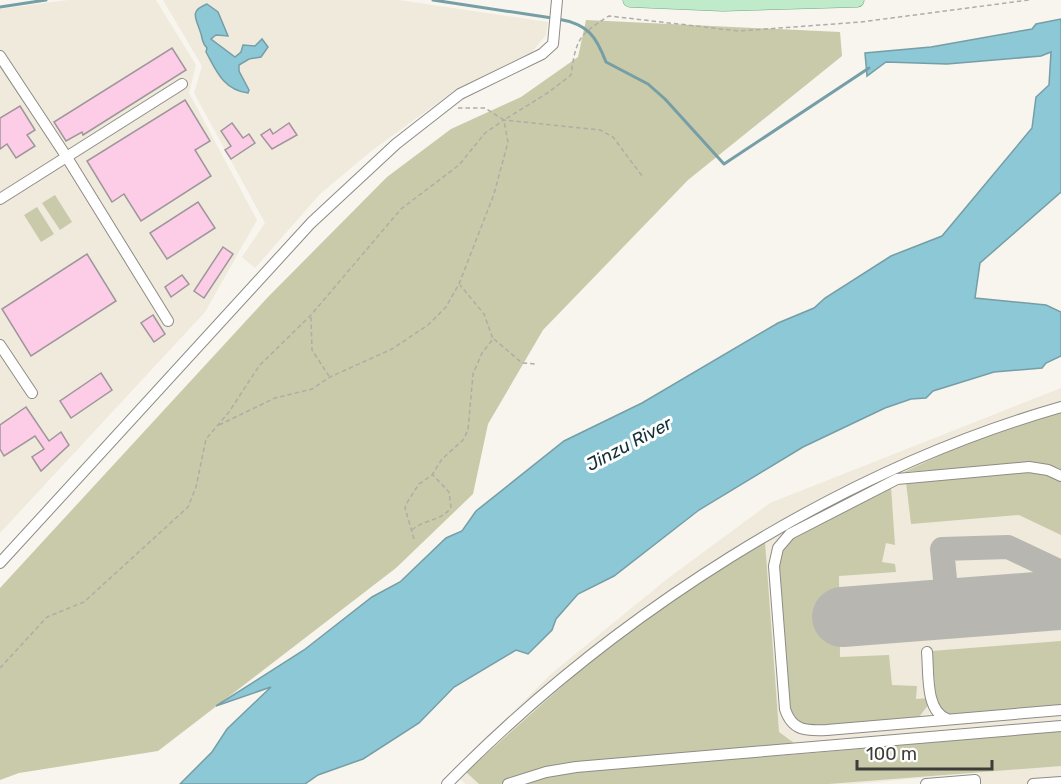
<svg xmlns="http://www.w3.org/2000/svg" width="1061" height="784" viewBox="0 0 1061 784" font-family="Rubik,sans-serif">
  <rect width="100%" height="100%" fill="#f7f5ed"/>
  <path fill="#efeadc" d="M68,0H156L196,65L189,93L257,220L205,312L0,533V9Z
    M163,0H399L548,22L546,35L528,57L454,91L370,152L320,194L255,268L242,257L265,223L194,93L202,66Z
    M1061,388V784H980L979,773L852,784H465L454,771L551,674L667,579L770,503Z"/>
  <path fill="#c8caa9" d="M586,20L840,32L842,56L688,180L543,330L488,424L473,494L396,568L158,751L19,773L0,780V588L268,297L387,177L451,129L521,97L578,57Z
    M55,195L72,222L60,230L42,203Z
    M37,207L54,234L41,242L24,215Z
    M1061,412V472L1032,464L904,472L965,444Z
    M1026,472L1053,475L1061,480V535L1019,515L911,524L906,482Z
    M891,487L895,545L886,543L882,562L895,564L896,572L839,576L840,657L889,655L892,685L917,686L916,699L929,698V704L919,717L810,728L795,723L789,708L779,554L787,540Z
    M765,542L779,732L794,743L813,749L515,778L501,784H479L466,772L604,649L708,575Z
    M1061,641V707L945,715L936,700L932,651Z
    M1061,731V766L828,784H516L557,772L813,753Z"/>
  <path fill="#8dc8d6" stroke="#759ea7" stroke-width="1.5" d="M207,4L218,12L228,36L216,35L211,39L235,57L241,52L243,45L255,46L262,39L268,47L261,57L249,59L239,65V71L249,90L248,93C223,90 216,70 206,52L207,48C201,42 203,38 200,31C196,18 189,11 207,4Z
    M1061,19V192L980,263L975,298L1046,305L1061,312V356L1046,363L1042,368L994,372L933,391L926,398L911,399L885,408L803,447L699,510L614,576L578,594L556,619L552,630L528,654L516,650L454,687L419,723L363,759L318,775L305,784H180L212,752L227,729L271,687L216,706L304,650L372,597L400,582L446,538L462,531L476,511L564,441L642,403L778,323L814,308L825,298L891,256L942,236L1032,128L1036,97L1049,85L1051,52L1041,56L947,64L886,62L867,76L865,53L931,47L1032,29L1036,24Z"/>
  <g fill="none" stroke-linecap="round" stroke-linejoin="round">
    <path stroke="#759ea7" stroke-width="3" d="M433,0L552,18
      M0,7L46,0
      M558,19C588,24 596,36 606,62L648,84L665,99L724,164L869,68"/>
    <path stroke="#b8b6b0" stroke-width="24" d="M948,609L942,549L1008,547L1061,572"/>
    <path stroke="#b8b6b0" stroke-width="60" d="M842,617L1061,600"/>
  </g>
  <path fill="#fdcde8" stroke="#9e969a" stroke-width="1.5" d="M172,48L186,70L83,135L82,132L66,141L54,122Z
    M185,100L210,141L195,150L211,176L141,221L124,194L112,202L87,161Z
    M20,106L35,130L27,135L35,146L16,158L7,144L0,149V118Z
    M232,123L243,138L249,134L255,143L231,159L225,150L231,146L221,131Z
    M289,123L297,135L272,149L261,135L270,129L273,134Z
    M198,202L215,228L167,259L150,233Z
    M223,247L233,254L204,298L194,291Z
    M87,254L116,301L31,356L2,309Z
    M182,275L189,284L171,297L165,287Z
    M153,315L165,334L154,342L141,323Z
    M101,373L112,390L71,418L60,401Z
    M26,407L49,441L61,432L69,445L41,471L32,457L44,449L35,436L4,456L0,449V425Z"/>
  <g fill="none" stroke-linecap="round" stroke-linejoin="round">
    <g stroke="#8e8c85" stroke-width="12">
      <path id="minor" d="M0,56L66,156L168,321
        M0,199L182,84
        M0,345L32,393
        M1061,476L1048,470L1029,467L897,479L790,534L778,548L774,566L785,709C792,731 806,731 827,730L1061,710
        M0,563L311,223L396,144L460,94L542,54L553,44L557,0
        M927,652C929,673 925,711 947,719
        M447,784C612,616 834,472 1061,407
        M508,784L546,772L576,767L1061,726
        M926,784L975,780V784
        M1033,784L1061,782"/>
    </g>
    <g stroke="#76a580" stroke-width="15">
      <path id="major" d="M630,0L723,4L857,0"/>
    </g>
    <path stroke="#afada7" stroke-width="1.5" stroke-dasharray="4.5 3" stroke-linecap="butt" d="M458,108H485L504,120L549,92L571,75C576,40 578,35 609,16L739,31L861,22L1029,0
      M311,317L312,350L329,376
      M494,339L522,363L536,364
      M219,425L275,398L312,389L330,377L392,349L428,325L446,307L459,284L494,194L508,142L504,121
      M412,530C424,519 443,521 451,507L449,492L433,475
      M414,539L405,508L408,501L419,484L432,475L442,459L463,440L468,430L473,374L482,353L493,339L484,314L460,285
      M0,668L47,617L84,602L188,507L196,487L206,439L229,412L259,366L311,315L401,209L459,165L485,133L504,120L600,130L613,137L642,176"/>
    <use href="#minor" stroke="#fff" stroke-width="10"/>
    <use href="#major" stroke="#bfebca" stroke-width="14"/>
  </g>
  <g text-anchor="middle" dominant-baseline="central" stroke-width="6" stroke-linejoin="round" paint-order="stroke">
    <g font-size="18" font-style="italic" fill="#112f36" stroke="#fff">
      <text transform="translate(629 444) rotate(-28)">Jinzu River</text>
    </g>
  </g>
  <path d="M857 760v9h135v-9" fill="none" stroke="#3d3c39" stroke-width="3"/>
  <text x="866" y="760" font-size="18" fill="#3d3c39" stroke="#ffffff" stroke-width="4.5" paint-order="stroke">100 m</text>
</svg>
